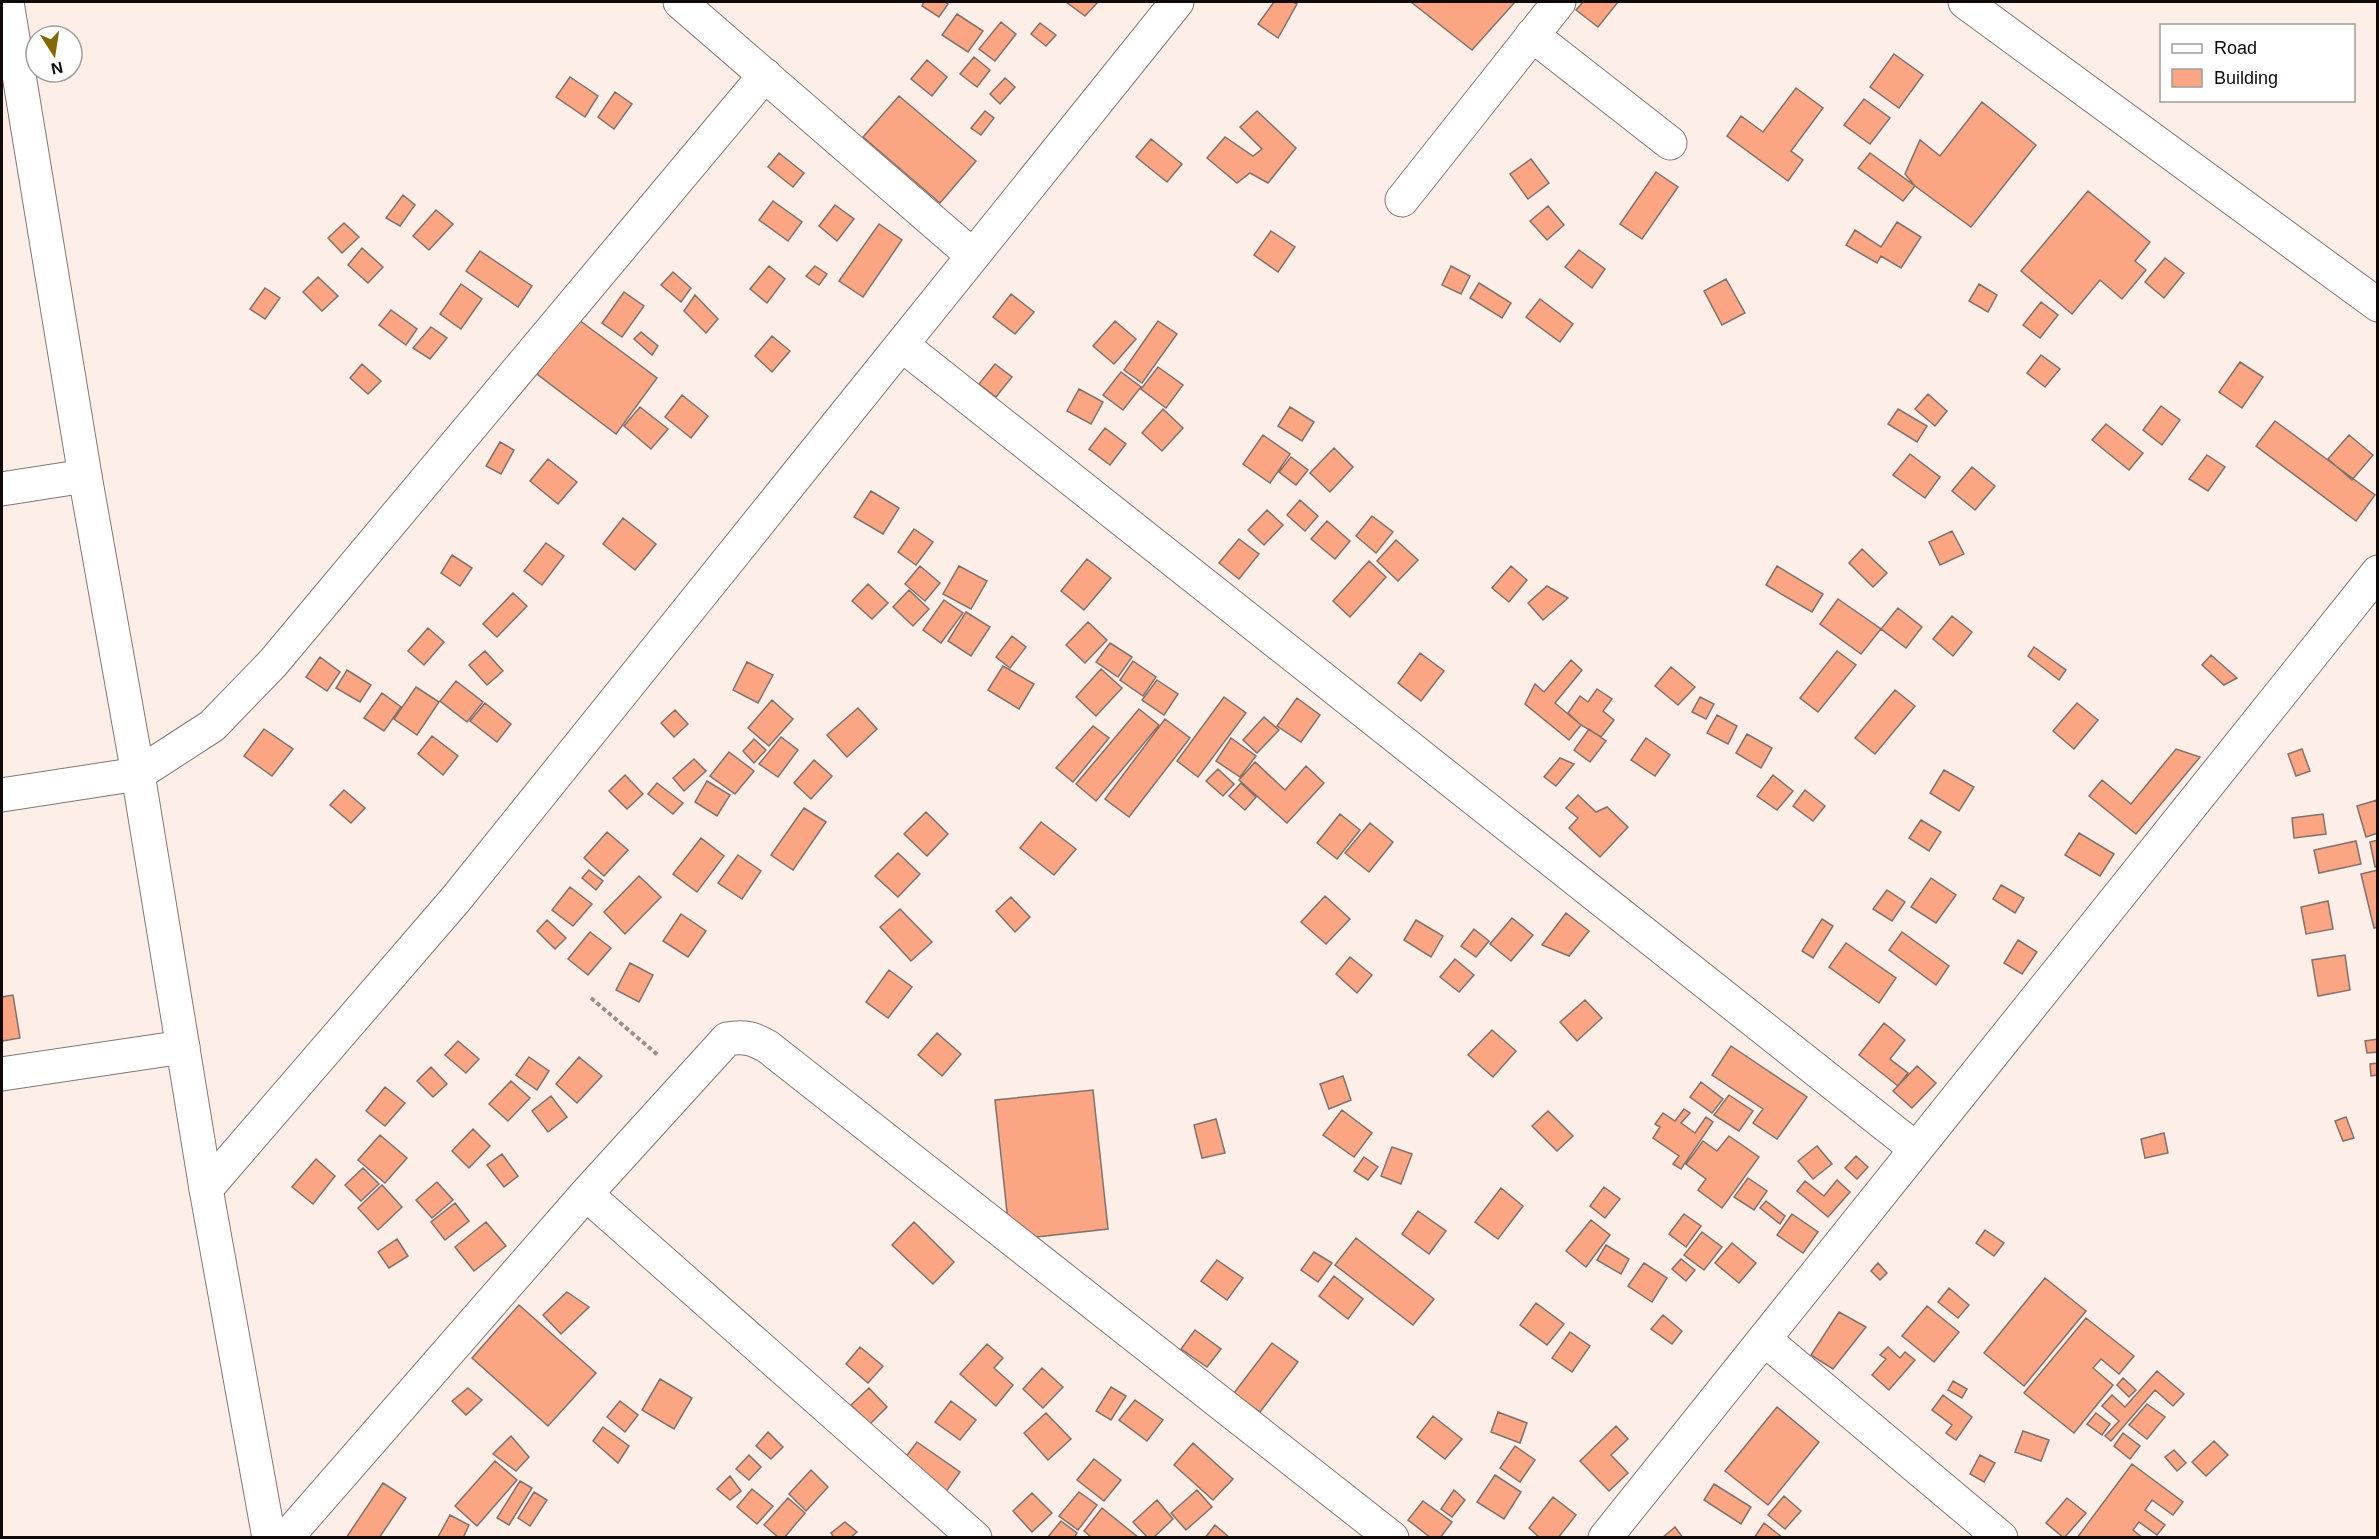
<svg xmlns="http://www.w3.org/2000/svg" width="2379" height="1539" viewBox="0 0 2379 1539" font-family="Helvetica,sans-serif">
  <rect width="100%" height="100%" fill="#feeee8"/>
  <path fill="#fca582" stroke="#7f726c" stroke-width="1.5" d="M924,2H945L948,4L939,17L922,6Z
    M1066,2H1098L1085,16Z
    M1274,2H1293L1297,4L1278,38L1258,24Z
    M1411,2H1515L1472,50Z
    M1583,2H1618L1598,27L1576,10Z
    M957,14L983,31L968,52L942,35Z
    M1001,22L1016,34L995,61L979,49Z
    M1040,23L1056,35L1046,46L1031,34Z
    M1894,54L1923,75L1899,108L1870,87Z
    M974,57L990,70L977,87L960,74Z
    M927,60L947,77L932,96L911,79Z
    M570,77L598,96L585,117L556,97Z
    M1005,78L1015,87L1000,104L990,94Z
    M1796,88L1823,108L1791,151L1803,160L1788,181L1727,136L1741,116L1763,132Z
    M615,92L632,104L614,129L598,117Z
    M899,96L976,161L940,203L863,137Z
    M1864,99L1890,118L1870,144L1844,125Z
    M1982,102L2036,145L1971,227L1915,186L1905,174L1920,140L1940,156Z
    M985,111L994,118L981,135L971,128Z
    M1257,111L1296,148L1268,183L1250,173L1237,183L1207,158L1225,137L1253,156L1262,149L1240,127Z
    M1151,139L1182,164L1167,182L1136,157Z
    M779,153L804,173L793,187L768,167Z
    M1870,153L1915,186L1903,201L1858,168Z
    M1531,159L1549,183L1528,199L1510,174Z
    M1656,172L1678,187L1642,239L1620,224Z
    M2088,191L2150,242L2135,261L2146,270L2122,299L2100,280L2072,314L2021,271Z
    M403,195L415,205L400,226L386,218Z
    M773,201L802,222L788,241L759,220Z
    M835,205L854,219L837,241L819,226Z
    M1548,206L1564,225L1547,240L1530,221Z
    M436,210L453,224L429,250L413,236Z
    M1897,222L1921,237L1901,268L1881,256L1877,263L1846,245L1855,230L1881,247Z
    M344,223L359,237L342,253L328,238Z
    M879,224L902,240L863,297L839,281Z
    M1271,231L1295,247L1278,272L1254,255Z
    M362,248L383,267L368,283L348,265Z
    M1579,250L1605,269L1592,288L1565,267Z
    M480,251L532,286L518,307L466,271Z
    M2165,258L2184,273L2164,298L2145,282Z
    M769,266L785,279L767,303L750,289Z
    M815,266L827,274L819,285L806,276Z
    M1451,266L1470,276L1461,294L1442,285Z
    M673,272L691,288L681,302L661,285Z
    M318,277L338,296L322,311L303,292Z
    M1726,279L1745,313L1722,325L1704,291Z
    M1479,283L1511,303L1502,318L1470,298Z
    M461,284L482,299L461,329L440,314Z
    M1979,284L1997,295L1988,312L1969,301Z
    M265,288L280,298L265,319L250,309Z
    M624,292L644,306L622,337L602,323Z
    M1011,294L1034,312L1015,334L993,317Z
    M695,295L718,319L706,333L684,311Z
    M1540,299L1573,324L1560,342L1526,317Z
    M2041,302L2058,315L2040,338L2023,325Z
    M391,310L417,329L406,345L379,325Z
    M579,320L657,378L616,434L537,374Z
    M1115,321L1136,339L1114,364L1093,346Z
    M1158,321L1177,334L1142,383L1124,370Z
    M431,327L447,338L430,359L413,348Z
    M641,332L658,346L652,355L634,339Z
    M772,336L790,351L772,372L755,356Z
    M2041,355L2060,369L2045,387L2027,373Z
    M2240,362L2263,377L2242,408L2219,392Z
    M362,364L381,381L368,394L350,378Z
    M995,364L1012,377L996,397L979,384Z
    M1158,367L1183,385L1166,408L1141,389Z
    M1121,372L1141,387L1123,410L1103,395Z
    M1079,389L1103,402L1091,424L1067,411Z
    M1928,394L1947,411L1935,426L1915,409Z
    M682,395L708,416L691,438L665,417Z
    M2161,406L2180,420L2162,445L2143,430Z
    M640,407L668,429L651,449L624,426Z
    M1290,407L1314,422L1302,441L1278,426Z
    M1163,409L1183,428L1162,451L1142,433Z
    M1898,409L1927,426L1917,442L1888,424Z
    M2275,421L2375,495L2356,521L2256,446Z
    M2106,424L2143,453L2129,470L2092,440Z
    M1105,428L1126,444L1110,465L1089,449Z
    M1263,435L1290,454L1270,483L1243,464Z
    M2349,435L2373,455L2352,480L2328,459Z
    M500,442L514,450L501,474L486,466Z
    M1334,448L1353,467L1330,492L1310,473Z
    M1910,454L1940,477L1925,498L1893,475Z
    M2207,455L2225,467L2208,491L2189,479Z
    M1291,457L1308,470L1296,485L1279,472Z
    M548,459L577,482L558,504L530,481Z
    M1972,467L1995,486L1975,510L1952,491Z
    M871,491L899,508L883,534L854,517Z
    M1300,500L1318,516L1305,531L1287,515Z
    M1267,510L1283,525L1264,545L1248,530Z
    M1372,516L1393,532L1376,553L1356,536Z
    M623,518L656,544L635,570L603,544Z
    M1327,521L1350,541L1335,559L1311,539Z
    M914,529L933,542L916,565L898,552Z
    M1952,531L1964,554L1940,565L1929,542Z
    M1239,539L1259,554L1239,579L1219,563Z
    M1396,540L1418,560L1398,581L1377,561Z
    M546,543L564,556L542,585L524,571Z
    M1862,549L1887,573L1873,587L1849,563Z
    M452,555L472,568L460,586L441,573Z
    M1087,559L1111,578L1084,610L1061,591Z
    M1369,561L1386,577L1350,617L1333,601Z
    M920,566L940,583L925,601L905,584Z
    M959,566L987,581L971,609L943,594Z
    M1511,566L1527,580L1509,602L1492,588Z
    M1777,566L1823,594L1812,612L1766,585Z
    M868,584L888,603L872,619L852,601Z
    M1547,586L1568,598L1543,620L1528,603Z
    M909,590L929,609L913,626L893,607Z
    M513,593L527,606L497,637L483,624Z
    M1838,599L1881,629L1861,654L1820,624Z
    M944,600L963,613L941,643L923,630Z
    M1898,608L1922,627L1906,648L1881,629Z
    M966,612L990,627L971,656L948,641Z
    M1952,616L1972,632L1953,656L1933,639Z
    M1088,622L1107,640L1085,663L1066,645Z
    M428,628L444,642L424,665L408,651Z
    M1012,636L1026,647L1010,668L996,657Z
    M1110,643L1132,657L1118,677L1096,662Z
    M2034,647L2066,670L2059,680L2028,656Z
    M485,651L503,671L487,685L469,665Z
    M1837,651L1856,665L1818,712L1800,698Z
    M1420,653L1444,671L1421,701L1398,683Z
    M2211,655L2237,678L2224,685L2202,665Z
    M320,657L340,672L327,691L306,677Z
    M1571,660L1582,670L1555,703L1581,725L1569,740L1525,704L1535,684L1544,692Z
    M1133,661L1156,677L1143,696L1120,680Z
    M747,662L773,675L758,703L733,690Z
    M1003,666L1034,684L1019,709L988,690Z
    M1671,667L1695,687L1678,705L1655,686Z
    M1101,669L1122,688L1096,716L1076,697Z
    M347,670L371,685L360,702L336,688Z
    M1157,680L1178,694L1164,715L1142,700Z
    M456,681L483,702L467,722L440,701Z
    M416,687L439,702L417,735L394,719Z
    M1597,689L1612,699L1603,711L1614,720L1601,737L1581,725L1568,713L1580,696L1588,702Z
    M1895,690L1915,706L1875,754L1855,738Z
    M382,693L401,707L384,731L364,718Z
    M1224,697L1246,713L1198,777L1177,761Z
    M1700,697L1714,704L1706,719L1692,712Z
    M1297,698L1320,715L1301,742L1277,726Z
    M772,700L793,719L769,746L748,728Z
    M485,703L511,724L497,742L470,721Z
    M2077,703L2098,720L2074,749L2053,731Z
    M858,708L877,729L847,757L827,735Z
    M1139,709L1159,725L1096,801L1076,784Z
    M675,710L688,724L674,737L661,723Z
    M1717,715L1737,726L1728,744L1707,733Z
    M1264,717L1279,730L1257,753L1243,740Z
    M1165,719L1190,738L1129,817L1105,799Z
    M1093,726L1109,738L1073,782L1056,768Z
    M264,729L293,749L272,776L244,756Z
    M1589,729L1606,741L1590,762L1574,750Z
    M1747,734L1772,748L1761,768L1736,753Z
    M432,736L458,756L443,775L418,754Z
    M781,737L798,750L778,777L759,764Z
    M1231,738L1256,756L1240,777L1216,761Z
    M1646,738L1670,755L1655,776L1631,760Z
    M754,739L766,750L754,763L743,751Z
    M2176,749L2200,757L2136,834L2089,796L2102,780L2131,804Z
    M2302,749L2310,771L2296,776L2288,754Z
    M729,752L754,771L735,794L710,776Z
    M1560,758L1574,764L1556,786L1544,777Z
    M694,759L706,771L684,791L673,778Z
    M814,760L832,776L811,799L794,783Z
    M1255,762L1285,790L1306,766L1324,783L1287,823L1239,780Z
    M1218,769L1234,784L1223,796L1206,781Z
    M1944,770L1974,787L1959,811L1930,793Z
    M625,775L643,794L627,809L609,791Z
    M1773,775L1793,791L1777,810L1757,796Z
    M707,781L730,795L717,816L695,802Z
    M657,783L683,803L673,814L648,794Z
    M1241,783L1256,797L1245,810L1229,796Z
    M344,790L365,808L351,823L330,805Z
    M1805,790L1825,806L1813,821L1793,806Z
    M1578,795L1596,812L1607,807L1628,827L1600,857L1569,828L1578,818L1566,808Z
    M2377,800L2378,833L2366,837L2357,806Z
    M804,808L826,822L793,870L771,855Z
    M926,812L948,834L927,856L904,834Z
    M1340,814L1360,830L1337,859L1317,843Z
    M2323,814L2326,834L2294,838L2292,818Z
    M1921,820L1941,832L1929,851L1909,838Z
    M1041,822L1076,849L1054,875L1020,848Z
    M1370,823L1393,842L1369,872L1345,853Z
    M607,832L628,850L604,876L584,858Z
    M2079,833L2114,854L2100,876L2065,855Z
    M701,838L724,856L697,892L673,874Z
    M2378,840V867H2375L2370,842Z
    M2356,841L2361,864L2319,873L2314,850Z
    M898,853L920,874L898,897L875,876Z
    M738,855L761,871L742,899L718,883Z
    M589,870L603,881L596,890L582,878Z
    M2378,870V927L2374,928L2361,874Z
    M639,876L661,897L625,934L604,912Z
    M1931,878L1956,895L1936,923L1911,907Z
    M2001,885L2024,898L2015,913L1993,899Z
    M570,887L592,904L573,926L552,910Z
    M1887,890L1905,902L1892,921L1873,909Z
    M1325,896L1350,919L1326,944L1301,922Z
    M1011,897L1030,917L1015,932L996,911Z
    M2328,901L2333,929L2306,934L2301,907Z
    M900,909L932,942L911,961L880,927Z
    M1566,913L1589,931L1569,956L1542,945Z
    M681,914L706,931L688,957L663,941Z
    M1512,918L1533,935L1511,961L1490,944Z
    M1822,919L1833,926L1813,958L1802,951Z
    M547,920L566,938L555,949L537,931Z
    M1416,920L1443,936L1431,957L1404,940Z
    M1474,929L1489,941L1476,957L1461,946Z
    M590,932L611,948L588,975L568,959Z
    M1902,932L1949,966L1936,985L1889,950Z
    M2018,940L2037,952L2022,974L2004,963Z
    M1846,943L1896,978L1879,1003L1829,967Z
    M2345,955L2350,990L2318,996L2312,960Z
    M1350,957L1372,975L1357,993L1336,974Z
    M1455,959L1474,975L1459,992L1440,977Z
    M630,963L653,975L639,1002L616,990Z
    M889,970L912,987L888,1018L866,1002Z
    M13,995L20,1038L2,1041V997Z
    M1585,1000L1602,1018L1577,1041L1560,1022Z
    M1884,1023L1905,1040L1890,1059L1908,1073L1898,1086L1859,1055Z
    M1492,1030L1516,1051L1493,1077L1468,1055Z
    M937,1033L961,1054L942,1076L918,1055Z
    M2378,1039V1052L2367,1053L2365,1041Z
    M458,1041L479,1059L466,1073L445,1055Z
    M1731,1046L1807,1097L1777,1139L1753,1123L1763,1109L1712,1075Z
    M529,1057L549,1071L537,1090L516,1075Z
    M579,1057L602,1076L577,1103L556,1084Z
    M2378,1063V1075L2371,1076L2370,1064Z
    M1917,1066L1936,1083L1912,1108L1893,1091Z
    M431,1067L447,1084L433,1097L417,1081Z
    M1343,1076L1351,1100L1329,1109L1320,1084Z
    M511,1081L530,1098L508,1121L489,1104Z
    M1701,1082L1723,1099L1712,1113L1690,1097Z
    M385,1087L405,1103L385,1126L366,1111Z
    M1093,1090L1108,1229L1010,1240L995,1100Z
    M1729,1095L1753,1111L1739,1131L1714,1115Z
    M551,1096L567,1117L548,1132L532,1111Z
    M1684,1109L1690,1113L1681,1123L1695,1133L1706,1117L1713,1122L1681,1169L1673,1164L1679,1156L1653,1138L1660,1127L1655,1124L1663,1113L1675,1121Z
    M1342,1110L1372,1133L1354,1157L1323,1135Z
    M1548,1111L1573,1136L1557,1151L1532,1126Z
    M2346,1117L2354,1138L2343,1141L2335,1121Z
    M1216,1119L1225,1153L1202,1158L1194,1125Z
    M473,1129L490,1146L469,1168L452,1151Z
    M2164,1133L2168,1153L2145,1158L2141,1139Z
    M380,1135L407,1158L385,1183L358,1160Z
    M1729,1136L1759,1157L1722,1208L1698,1190L1706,1179L1686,1164L1703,1141L1717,1151Z
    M1817,1146L1832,1164L1813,1179L1798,1161Z
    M1392,1147L1412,1154L1401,1184L1381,1176Z
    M502,1154L518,1176L504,1187L487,1165Z
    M1856,1156L1868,1167L1857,1179L1845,1168Z
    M1364,1157L1378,1167L1368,1180L1354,1171Z
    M316,1159L335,1176L313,1204L292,1187Z
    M363,1168L379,1184L361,1201L345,1185Z
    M1748,1178L1767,1191L1754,1210L1734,1197Z
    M1837,1180L1850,1192L1828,1217L1797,1191L1805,1181L1824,1196Z
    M437,1182L453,1200L432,1218L416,1200Z
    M382,1185L402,1207L378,1230L358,1208Z
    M1604,1187L1620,1199L1605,1218L1590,1206Z
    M1501,1188L1523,1206L1498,1239L1475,1222Z
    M1766,1201L1785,1216L1780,1224L1760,1208Z
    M455,1203L469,1221L445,1240L431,1222Z
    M1418,1211L1446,1231L1429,1254L1402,1234Z
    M1684,1214L1701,1226L1686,1247L1669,1234Z
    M1792,1214L1818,1232L1803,1253L1777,1235Z
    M1591,1220L1610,1235L1586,1267L1566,1251Z
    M486,1222L506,1246L474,1271L455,1247Z
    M914,1222L954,1262L933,1284L892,1245Z
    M1985,1230L2004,1243L1994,1256L1976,1243Z
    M1702,1232L1722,1247L1704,1270L1684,1255Z
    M1356,1238L1434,1299L1413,1325L1335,1265Z
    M397,1239L408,1256L389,1268L378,1252Z
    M1732,1243L1756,1263L1739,1283L1715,1263Z
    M1606,1245L1629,1259L1621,1274L1597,1260Z
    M1314,1252L1332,1263L1318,1282L1301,1270Z
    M1681,1259L1695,1270L1686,1281L1672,1269Z
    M1217,1260L1243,1278L1227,1300L1201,1281Z
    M1644,1263L1667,1278L1652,1302L1628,1286Z
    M1878,1263L1887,1273L1880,1280L1871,1271Z
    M1334,1276L1363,1299L1348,1319L1319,1296Z
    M2045,1278L2086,1311L2024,1386L1984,1353Z
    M1949,1288L1969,1305L1958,1318L1938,1302Z
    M567,1292L589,1307L561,1334L543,1315Z
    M1536,1303L1564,1324L1547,1345L1520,1325Z
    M519,1305L596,1373L548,1426L472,1358Z
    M1927,1306L1959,1332L1934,1362L1902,1336Z
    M1839,1312L1866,1327L1833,1369L1811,1355Z
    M1663,1315L1682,1331L1672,1344L1651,1329Z
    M2086,1318L2134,1356L2119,1374L2101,1359L2093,1368L2113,1385L2074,1433L2024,1393Z
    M1195,1330L1221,1349L1207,1367L1181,1349Z
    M1570,1332L1590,1346L1572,1372L1552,1358Z
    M1272,1343L1298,1362L1260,1412L1234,1393Z
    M987,1344L1003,1358L994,1368L1013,1385L996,1406L960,1374Z
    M860,1347L883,1366L868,1383L846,1364Z
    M1888,1347L1900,1358L1905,1352L1915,1360L1889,1390L1872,1375L1886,1359L1880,1355Z
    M1042,1368L1063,1387L1043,1408L1023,1389Z
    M2157,1371L2184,1394L2173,1406L2155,1390L2111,1441L2105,1436L2119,1421L2102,1406L2112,1395L2125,1407Z
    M2123,1378L2136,1390L2129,1397L2117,1385Z
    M660,1379L692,1398L674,1429L642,1410Z
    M1953,1381L1967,1389L1962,1398L1948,1390Z
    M1111,1387L1126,1396L1111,1420L1096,1411Z
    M468,1388L482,1400L466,1415L452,1401Z
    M869,1388L887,1407L870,1424L851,1405Z
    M1943,1395L1972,1417L1956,1440L1946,1433L1952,1425L1932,1410Z
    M1135,1400L1163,1420L1147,1441L1119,1420Z
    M620,1401L638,1415L625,1432L607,1417Z
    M951,1401L976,1420L960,1440L935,1422Z
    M2147,1404L2165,1417L2147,1439L2129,1425Z
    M1777,1407L1819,1442L1768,1505L1725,1471Z
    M1498,1412L1527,1423L1520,1443L1491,1432Z
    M1046,1413L1071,1439L1048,1460L1024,1433Z
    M2096,1413L2110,1424L2102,1435L2087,1424Z
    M1433,1416L1462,1439L1445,1459L1417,1437Z
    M1616,1426L1628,1439L1611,1455L1628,1473L1609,1491L1580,1461Z
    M603,1427L629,1446L618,1463L593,1441Z
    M2023,1431L2049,1440L2041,1461L2015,1452Z
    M768,1432L783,1447L771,1459L756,1446Z
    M2123,1433L2140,1446L2130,1459L2114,1446Z
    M511,1436L529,1457L516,1471L493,1454Z
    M2214,1441L2228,1455L2206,1476L2192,1462Z
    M917,1442L960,1472L945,1493L902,1462Z
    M1193,1443L1233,1479L1213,1500L1174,1465Z
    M1515,1446L1535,1460L1520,1482L1500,1468Z
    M2174,1450L2186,1463L2177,1471L2165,1457Z
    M749,1455L761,1467L749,1480L736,1469Z
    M1980,1455L1995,1463L1984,1482L1970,1474Z
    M1094,1459L1121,1480L1104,1501L1077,1480Z
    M495,1461L517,1480L477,1526L455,1506Z
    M2132,1464L2183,1502L2173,1515L2152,1500L2145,1510L2165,1525L2157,1535L2139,1522L2133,1530L2143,1538H2077Z
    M811,1470L828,1487L806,1511L789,1494Z
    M1495,1475L1521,1492L1504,1519L1477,1502Z
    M730,1476L741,1491L730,1500L717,1489Z
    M520,1481L532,1488L509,1525L497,1518Z
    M383,1483L406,1498L379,1538H346Z
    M1714,1484L1751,1507L1741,1524L1704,1500Z
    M752,1489L773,1506L757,1524L737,1507Z
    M1197,1490L1212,1507L1186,1530L1171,1513Z
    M1454,1490L1465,1500L1452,1517L1441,1509Z
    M534,1492L547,1500L530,1526L518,1518Z
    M1079,1492L1097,1505L1078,1530L1059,1516Z
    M1032,1493L1052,1513L1032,1532L1013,1511Z
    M1784,1496L1801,1511L1785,1529L1768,1515Z
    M1553,1497L1576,1515L1558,1538H1540L1529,1528Z
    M788,1498L805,1513L784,1538H779L764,1525Z
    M2067,1498L2086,1513L2064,1538L2046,1523Z
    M1157,1500L1173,1519L1153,1538H1148L1133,1522Z
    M1423,1501L1452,1522L1440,1538H1431L1408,1520Z
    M1102,1508L1139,1538H1092L1084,1531Z
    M450,1515L469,1525L463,1538L438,1537Z
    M1061,1521L1077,1533L1074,1538H1047Z
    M845,1522L857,1532L850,1538H834L831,1533Z
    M1764,1523L1783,1538H1754Z
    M1215,1525L1230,1538H1205Z
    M1675,1527L1683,1538H1662Z"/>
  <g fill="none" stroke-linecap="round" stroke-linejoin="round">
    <g stroke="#847671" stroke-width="35">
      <path id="minor" d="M680,2L972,255
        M1965,2L2378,305
        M1532,35L1670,143
        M1402,200L1559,2
        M902,345L1916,1149
        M2,489L85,476
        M2,795L138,774L212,726L273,663L765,75
        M2,1074L183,1047
        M206,1189L456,899L1177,2
        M586,1194L975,1538
        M1764,1339L2001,1538
        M286,1538L586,1194L727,1039C744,1036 753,1038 768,1047L1392,1538
        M1605,1538L2378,572"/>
    </g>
    <g stroke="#847671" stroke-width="35">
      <path id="major" d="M7,2L85,476L138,774L206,1189L269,1538"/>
    </g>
    <path stroke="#9a8f8a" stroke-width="4" stroke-dasharray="4.5 3" stroke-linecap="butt" d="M591,998L659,1056"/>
    <use href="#minor" stroke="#fff" stroke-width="33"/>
    <use href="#major" stroke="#fff" stroke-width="33"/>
  </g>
  <rect width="2379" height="1539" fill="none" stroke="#0f0a08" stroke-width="6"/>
  <rect x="2160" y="24" width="195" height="78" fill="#ffffff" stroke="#9f9d9c" stroke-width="1.5"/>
  <rect x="2172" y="44" width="30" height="9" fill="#ffffff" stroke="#9f9d9c" stroke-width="1.5"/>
  <text x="2214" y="54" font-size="18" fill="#0f0a08">Road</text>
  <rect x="2172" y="69" width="30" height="18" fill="#fca582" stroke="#9f9d9c" stroke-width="1.5"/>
  <text x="2214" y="84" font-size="18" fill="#0f0a08">Building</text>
  <g transform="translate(54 54) rotate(168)"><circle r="28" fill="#ffffff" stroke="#9f9d9c" stroke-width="1.5"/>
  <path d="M0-4.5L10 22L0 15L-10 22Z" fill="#836801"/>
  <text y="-9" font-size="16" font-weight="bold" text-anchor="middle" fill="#0f0a08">N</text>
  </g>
</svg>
